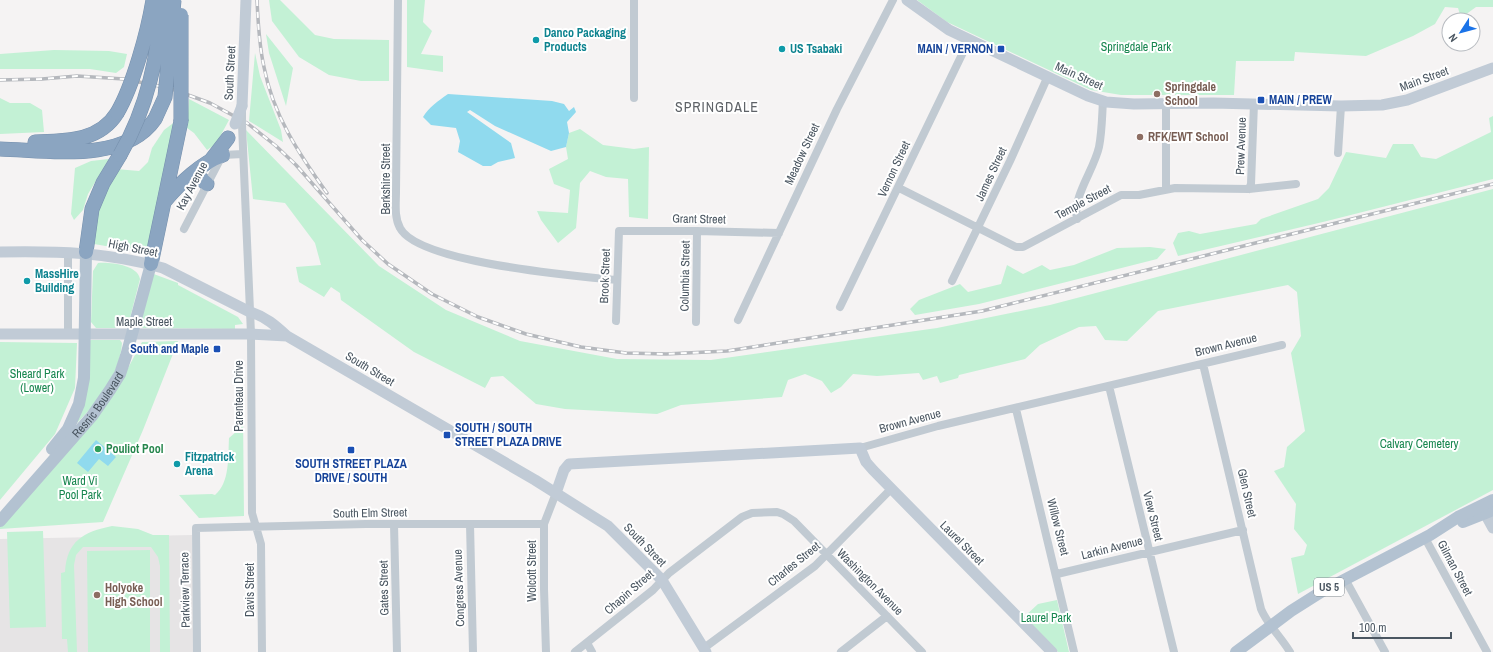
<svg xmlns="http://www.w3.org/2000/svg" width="1493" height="652" viewBox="0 0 1493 652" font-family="'Archivo Narrow',sans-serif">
  <rect width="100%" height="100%" fill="#f5f3f3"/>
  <path fill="#e6e4e5" d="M192,535L195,652H0V539Z"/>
  <path fill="#c3f1d5" d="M269,0H280L315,35L334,39L389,40V81H361L329,75L299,57L272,21Z
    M407,0H425L423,22L432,31L421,54L443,56V72L407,67Z
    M917,0H1493V7H1476L1461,18L1458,8L1445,7L1435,24L1413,36L1366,56L1295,52L1294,61H1236L1234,95H1121L1091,90L947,22Z
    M266,34L293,68L286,106L269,53Z
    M54,50L109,51L127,54L124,67L116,73L90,69H0V54Z
    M255,53L260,76L281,130L283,142L249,121Z
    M0,98L10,103H30L42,110L44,132L0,134Z
    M189,99L229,120L216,144L207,150L194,133L187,128Z
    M1493,116V179L1327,221L1178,256L1173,243L1178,233L1189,231L1200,234L1256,224L1261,219L1318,199L1329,188L1346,152L1386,158L1393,144H1413L1421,157L1436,159L1491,132L1489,118Z
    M176,121L171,152L146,253L94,244L98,207L116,169L139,171L148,162L152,148L164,130Z
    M580,129L603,145L634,149L649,147L648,219L629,217L628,179L606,177L590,171L580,183L576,228L558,243L541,220L537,211L568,213L570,190L554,184L549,169L568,159L566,147L569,133Z
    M246,130L379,266L446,310L520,341L617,359L711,360L937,328L1050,305L1493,189V490L1298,594L1291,558L1304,555L1307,545L1294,529L1296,504L1274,471L1284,467L1287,447L1305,431L1291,353L1301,336L1297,292L1288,285L1158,311L1127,341L1105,340L1096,326L1079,327L1040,345L1025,359L959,375L958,378L940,383L937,376L923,380L919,373L877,376L853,374L841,387L831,393L822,381L805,374L788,380L782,397L681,405L657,414L565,409L536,404L503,376L491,377L485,388L414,352L341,300L340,293L331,287L324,297L299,282L296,267L321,265L315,243L285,203L253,199Z
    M109,159L88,194L83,210L74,220L71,214L75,168L91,161Z
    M1150,247L1166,249L1157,259L979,304L915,315L910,309L919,300L960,284L968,292L1001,284L1007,265L1023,274L1042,265L1050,270L1074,265L1117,248Z
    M98,263C110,262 138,265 140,279L129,322L124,328H96L91,322L93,271Z
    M151,273L178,283V285L238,317L243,324L235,325V329L137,328Z
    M91,340H120L122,343C120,374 98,402 77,423L89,341Z
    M178,341L143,430L103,522L0,529V526L114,394L142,342Z
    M0,342L77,343L75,388L55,434L0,500Z
    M243,415L244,516L199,518L179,495L212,494L215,495C230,483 228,456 229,438L237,431Z
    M112,526L138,529L153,535H169L170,652H160V566L158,557L151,547H83L76,555L74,565L77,652H68L67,639H62L61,573L65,572C67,541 83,532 112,526Z
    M43,531L46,627L10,628L7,532Z
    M150,550V652H88L87,551Z
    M1057,600L1069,652H1058L1024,617L1038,604Z"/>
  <path fill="#90daee" d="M448,94L552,101L564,104L569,111L574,107L576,112L567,122L569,133L566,147L551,151L495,126L470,110L467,112L511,143L515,158L498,162L491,166H483L458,152L460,141L456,128L431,125L423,117C429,107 438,101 448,94Z
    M96,440L116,457L108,466L99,459L88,472L77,463Z"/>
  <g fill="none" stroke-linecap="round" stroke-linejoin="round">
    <g stroke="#7690ad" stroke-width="15">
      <path id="highway" d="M35,142C65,141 99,142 117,113
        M0,149C47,150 124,164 155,119
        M211,160L228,138
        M191,176L199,177L207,184
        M165,201C179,184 202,162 223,155
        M86,252L92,209L103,183L120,155
        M151,264L181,121"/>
    </g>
    <path stroke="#c1cad2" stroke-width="8" d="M398,0L396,192C396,203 394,217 400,228C418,263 576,276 616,280
      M634,0V98
      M242,125L251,334L252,513L261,544L262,652
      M1338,153L1341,106
      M223,155L243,154
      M899,188L1016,247H1023L1121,195H1139L1175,188L1249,189L1296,184
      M1166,189V103
      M1249,189L1251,184L1254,103
      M1077,219C1072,197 1094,170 1099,147C1102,132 1102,116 1103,101
      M184,229L223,154
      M68,252V333
      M952,281L1010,161L1048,76
      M840,307L969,40
      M738,320L837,109L893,0
      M616,321L619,231H697L779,233
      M696,322L697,231
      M1203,364L1261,609C1267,624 1281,637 1290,652
      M1109,386L1174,652
      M1016,409L1074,652
      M860,448L938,426L1282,345
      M394,524L397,652
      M470,524L473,652
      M1425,538L1487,652
      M1057,574L1243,530
      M1345,579L1385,652
      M587,643L592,652
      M704,648L815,566L891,489
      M197,652L196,528L366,524H544
      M546,652L544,589V524L556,493
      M575,652L653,590L669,573L742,517L752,513L777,512L783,514L794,521L922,652
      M841,652L887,616"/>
    <path stroke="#c1cbd6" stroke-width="11" d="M907,0L949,30L1088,96L1106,102L1134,104L1213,103L1341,106L1382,105L1407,100L1493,68
      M242,106L246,0
      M0,252C58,251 107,252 163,268L250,312C265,316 276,326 287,336L535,480L608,526L662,580L706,652
      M0,334H251L287,336
      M556,493L564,470L569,464L860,448L866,462L873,470L1052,652
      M1481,506L1493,528"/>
    <g stroke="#b3c2d1" stroke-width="12">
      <path d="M52,449L68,429L79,404L84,378L86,252"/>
      <path id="s1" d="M0,521L92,416L110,390L120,374L126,356L151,264"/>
      <path d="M1463,522L1493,510"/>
      <path d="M1236,652L1291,611L1321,592L1430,535L1458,517L1493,500"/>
    </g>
    <use href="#highway" stroke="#8ba5c1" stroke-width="14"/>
    <g stroke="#b5b8bd" stroke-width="3.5">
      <path id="rail" d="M257,0C258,22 259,45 264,67C273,115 299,154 327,193
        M0,80L42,79L77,76L124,79L169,88L210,103L247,123L276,146L296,165L362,240L388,264L432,294L478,317L526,334L581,347L626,353L666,354L727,351L982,311L1493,184"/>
    </g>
    <use href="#rail" stroke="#fff" stroke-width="2" stroke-dasharray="6" stroke-linecap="butt"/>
    <g stroke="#7690ad" stroke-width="15" stroke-linecap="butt">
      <path id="highway-bridge" d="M181,15V121
        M117,113C133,86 148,31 153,0
        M155,119L165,97L174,0
        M120,155C148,107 158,55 163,0"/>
    </g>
    <path stroke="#c1cad2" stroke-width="8" d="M242,110V125"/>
    <path stroke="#c1cbd6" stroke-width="11" d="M235,124L242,106"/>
    <use href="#highway-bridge" stroke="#8ba5c1" stroke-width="14"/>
  </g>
  <g fill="#0f9aa8" stroke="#fff" stroke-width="1.5">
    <circle cx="536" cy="40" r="4"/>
    <circle cx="782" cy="49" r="4"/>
    <circle cx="27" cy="281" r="4"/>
    <circle cx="177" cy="464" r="4"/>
  </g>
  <g fill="#1a4fb4" stroke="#fff" stroke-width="1.5">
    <rect x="997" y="45" width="8" height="8" rx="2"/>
    <rect x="1257" y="96" width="8" height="8" rx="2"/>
    <rect x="213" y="345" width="8" height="8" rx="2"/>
    <rect x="443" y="431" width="8" height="8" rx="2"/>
    <rect x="347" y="446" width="8" height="8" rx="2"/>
  </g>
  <g fill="#8d6e63" stroke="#fff" stroke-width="1.5">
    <circle cx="1157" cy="94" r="4"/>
    <circle cx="1140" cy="137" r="4"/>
    <circle cx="97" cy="595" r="4"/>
  </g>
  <circle fill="#2e9e5b" stroke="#fff" stroke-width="1.5" cx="98" cy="449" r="4"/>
  <g text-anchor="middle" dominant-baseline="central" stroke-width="4" stroke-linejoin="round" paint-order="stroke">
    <rect fill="#fff" stroke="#808990" stroke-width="1" x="1314" y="578" width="30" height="18" rx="3"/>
    <g font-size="11" font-weight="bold" fill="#4a5661">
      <text x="1329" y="587">US 5</text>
    </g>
    <g font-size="12" font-weight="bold" fill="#0d838f" stroke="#fff" text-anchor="start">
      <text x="544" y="33">Danco Packaging<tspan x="544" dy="14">Products</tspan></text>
      <text x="790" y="49">US Tsabaki</text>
      <text x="35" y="274">MassHire<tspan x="35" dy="14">Building</tspan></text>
      <text x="185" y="457">Fitzpatrick<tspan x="185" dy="14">Arena</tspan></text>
    </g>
    <g font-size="12" fill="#17864f" stroke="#fff">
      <text x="1136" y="47">Springdale Park</text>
      <text x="37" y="374">Sheard Park<tspan x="37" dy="14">(Lower)</tspan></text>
      <text x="1419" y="444">Calvary Cemetery</text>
      <text x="80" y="481">Ward Vi<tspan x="80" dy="14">Pool Park</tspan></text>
      <text x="1046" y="618">Laurel Park</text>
    </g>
    <g font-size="12" font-weight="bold" fill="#164399" stroke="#fff" text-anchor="end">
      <text x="993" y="49">MAIN / VERNON</text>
      <text x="1269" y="100" text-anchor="start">MAIN / PREW</text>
      <text x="209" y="349">South and Maple</text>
      <text x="455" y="428" text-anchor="start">SOUTH / SOUTH<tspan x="455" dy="14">STREET PLAZA DRIVE</tspan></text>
      <text x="351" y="464" text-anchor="middle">SOUTH STREET PLAZA<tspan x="351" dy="14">DRIVE / SOUTH</tspan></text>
    </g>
    <g font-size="12" fill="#4a5661" stroke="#fff">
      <text transform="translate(230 73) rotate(-87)">South Street</text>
      <text transform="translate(1079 76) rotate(24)">Main Street</text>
      <text transform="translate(1424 79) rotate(-20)">Main Street</text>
      <text transform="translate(1241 146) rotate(-88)">Prew Avenue</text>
      <text transform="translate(802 154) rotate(-65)">Meadow Street</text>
      <text transform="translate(894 169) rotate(-65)">Vernon Street</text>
      <text transform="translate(991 174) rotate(-65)">James Street</text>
      <text transform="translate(386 179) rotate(-90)">Berkshire Street</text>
      <text transform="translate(192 186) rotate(-62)">Kay Avenue</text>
      <text transform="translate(1083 202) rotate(-28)">Temple Street</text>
      <text transform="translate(699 219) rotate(1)">Grant Street</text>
      <text transform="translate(133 248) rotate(11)">High Street</text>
      <text transform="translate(605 276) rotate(-88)">Brook Street</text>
      <text transform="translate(685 276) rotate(-89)">Columbia Street</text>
      <text x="144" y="322">Maple Street</text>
      <text transform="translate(1226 345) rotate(-14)">Brown Avenue</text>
      <text transform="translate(370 369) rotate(31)">South Street</text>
      <text transform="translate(239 396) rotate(-90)">Parenteau Drive</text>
      <text stroke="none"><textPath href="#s1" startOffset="152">Resnic Boulevard</textPath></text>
      <text transform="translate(910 421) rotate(-15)">Brown Avenue</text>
      <text transform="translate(1247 493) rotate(77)">Glen Street</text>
      <text transform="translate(370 513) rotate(-1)">South Elm Street</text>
      <text transform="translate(1153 516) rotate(76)">View Street</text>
      <text transform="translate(1058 527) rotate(76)">Willow Street</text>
      <text transform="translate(962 543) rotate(45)">Laurel Street</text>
      <text transform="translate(645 545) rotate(46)">South Street</text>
      <text transform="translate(1112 548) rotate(-14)">Larkin Avenue</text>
      <text transform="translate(794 564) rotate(-39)">Charles Street</text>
      <text transform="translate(1455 568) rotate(62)">Gilman Street</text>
      <text transform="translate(532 571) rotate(-90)">Wolcott Street</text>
      <text transform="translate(870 582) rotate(45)">Washington Avenue</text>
      <text transform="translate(384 588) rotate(-91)">Gates Street</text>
      <text transform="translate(459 588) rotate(-92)">Congress Avenue</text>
      <text transform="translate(185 590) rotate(-91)">Parkview Terrace</text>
      <text transform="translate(250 590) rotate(-90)">Davis Street</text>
      <text transform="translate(629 592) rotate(-41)">Chapin Street</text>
    </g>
    <g font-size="12" font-weight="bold" fill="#785e54" stroke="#fff" text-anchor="start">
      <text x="1165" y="87">Springdale<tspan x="1165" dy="14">School</tspan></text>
      <text x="1148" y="137">RFK/EWT School</text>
      <text x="105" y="588">Holyoke<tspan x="105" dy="14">High School</tspan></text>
    </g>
    <g font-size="12" font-weight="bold" fill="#27864d" stroke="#fff" text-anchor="start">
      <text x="106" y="449">Pouliot Pool</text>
    </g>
    <g font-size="14" letter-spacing="1" fill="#5f6368" stroke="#fff">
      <text x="717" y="107">SPRINGDALE</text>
    </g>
  </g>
  <g transform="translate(1461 32) rotate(234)"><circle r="19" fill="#ffffff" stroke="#b7bbc0"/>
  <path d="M0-3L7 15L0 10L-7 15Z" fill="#1a73e8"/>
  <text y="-6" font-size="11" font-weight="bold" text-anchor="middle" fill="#4a5661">N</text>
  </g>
  <path d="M1353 632v6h98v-6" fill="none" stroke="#4a5661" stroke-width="2"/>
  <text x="1359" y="632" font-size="12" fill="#4a5661" stroke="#ffffff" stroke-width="3" paint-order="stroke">100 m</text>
</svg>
